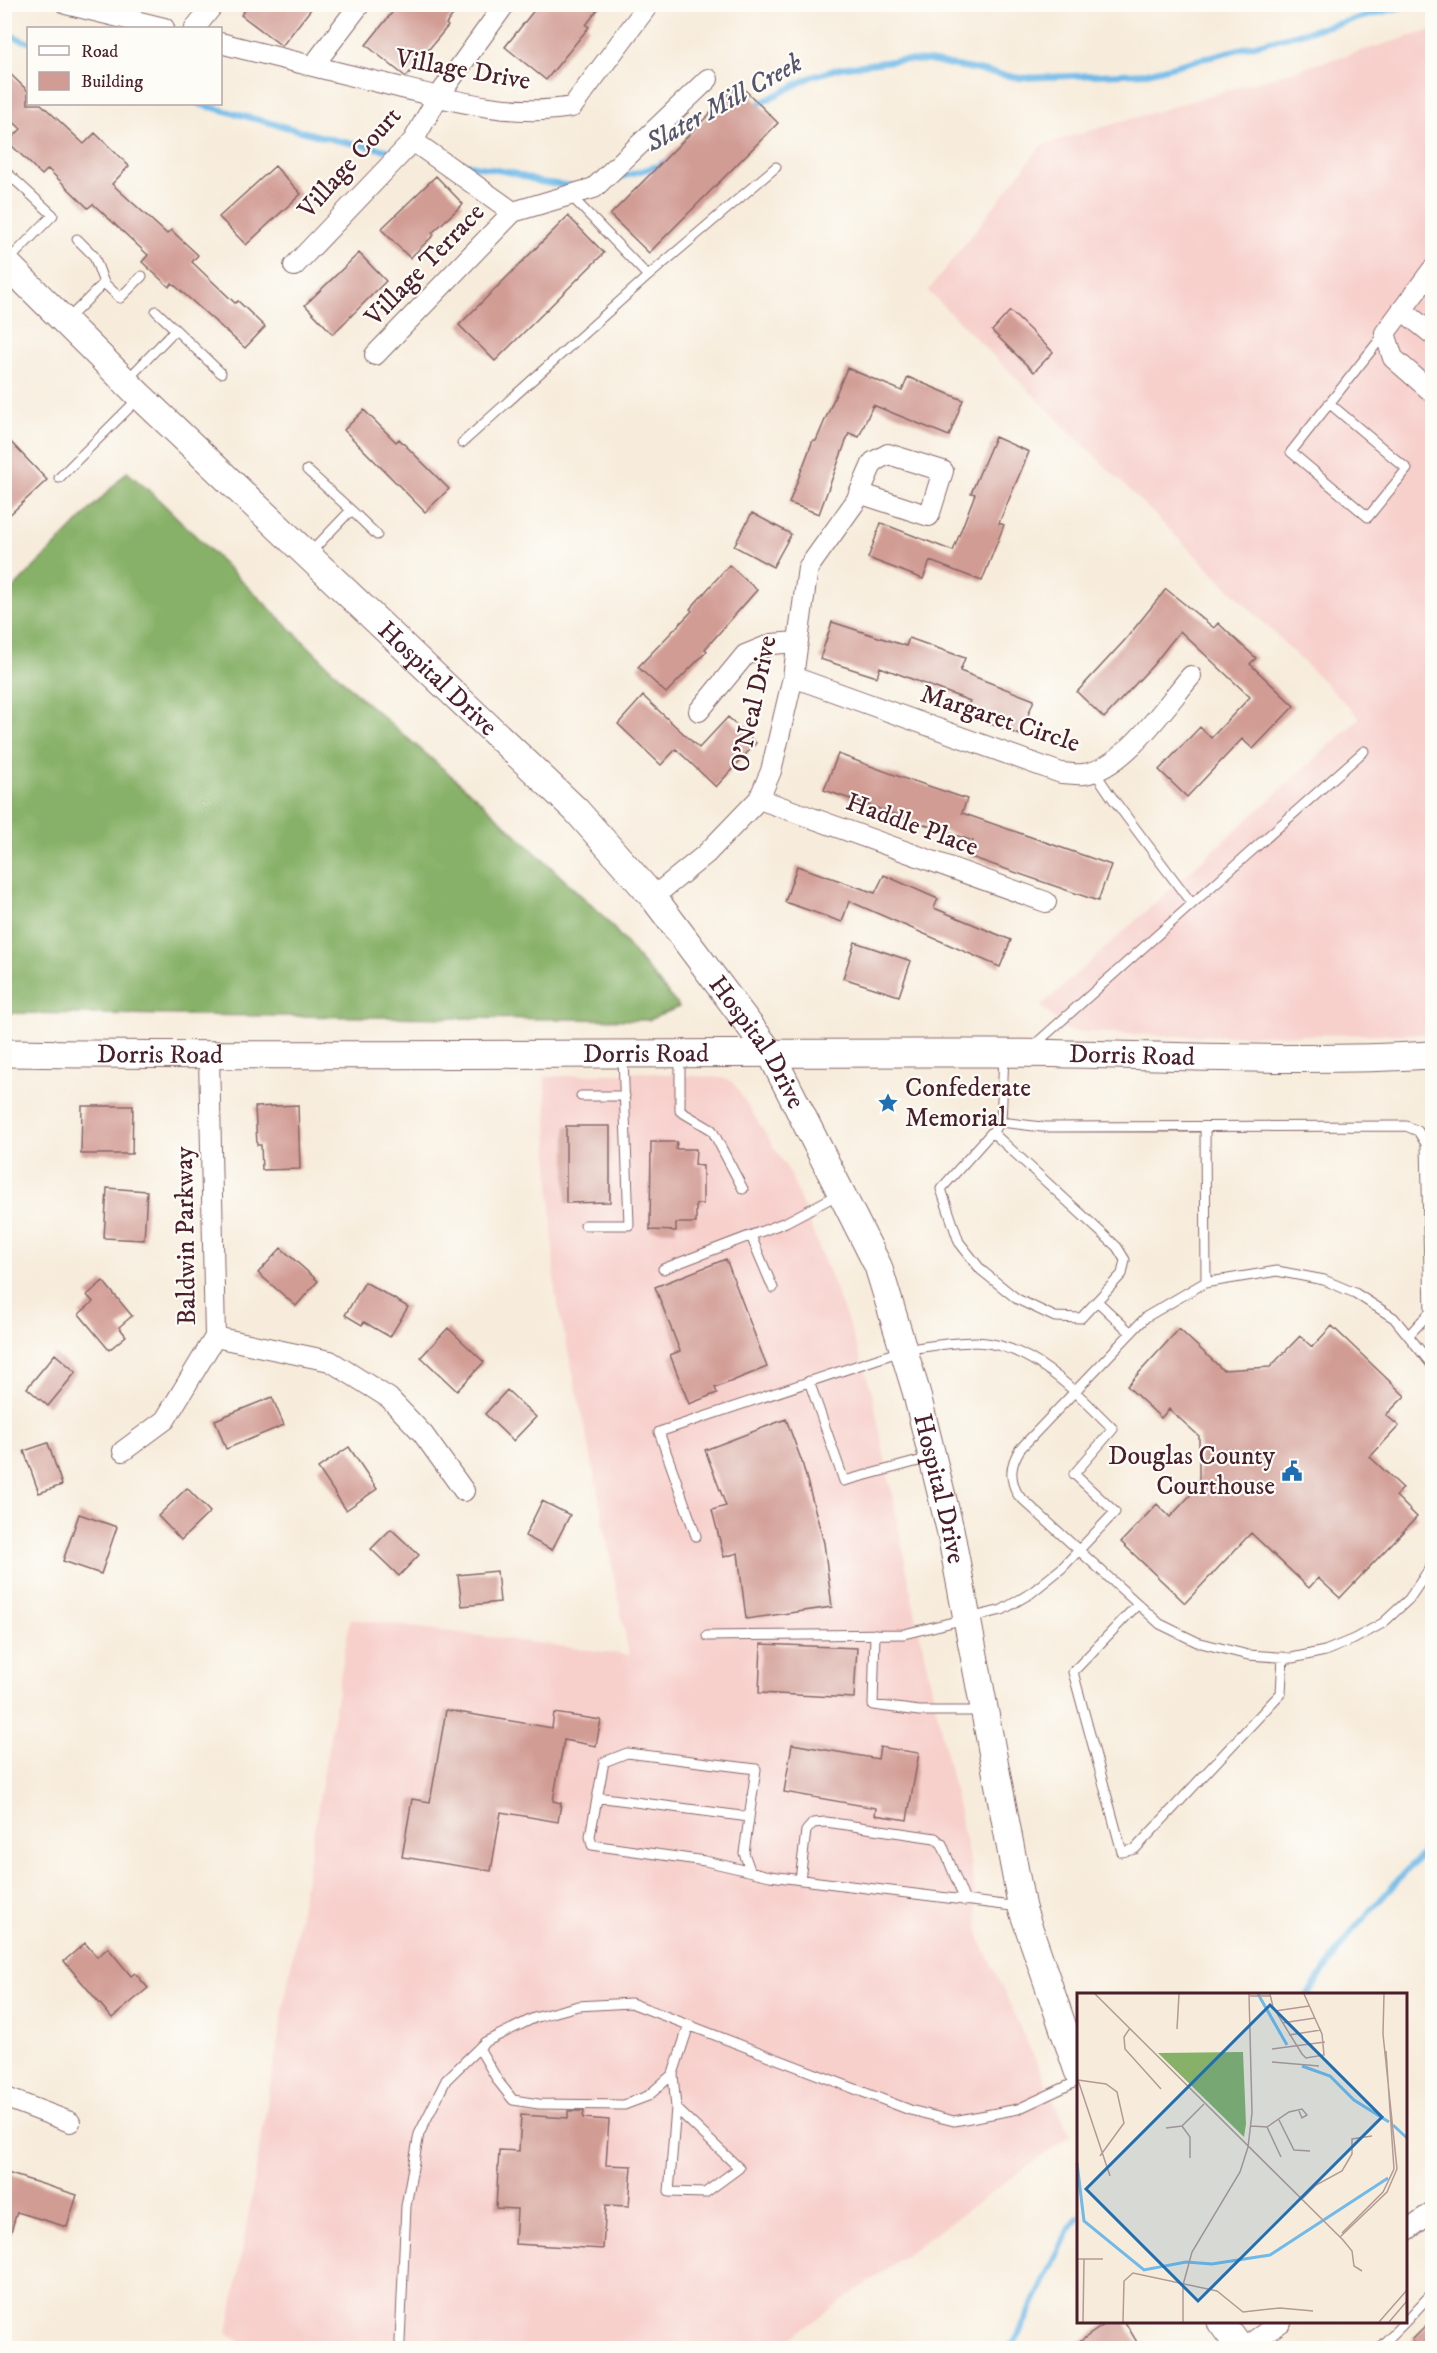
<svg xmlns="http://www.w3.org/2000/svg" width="1437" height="2353" viewBox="0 0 1437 2353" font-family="'IM FELL DW Pica',serif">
  <rect width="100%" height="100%" fill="#fdfcf7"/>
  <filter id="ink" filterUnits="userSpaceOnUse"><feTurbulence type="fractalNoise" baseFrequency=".0167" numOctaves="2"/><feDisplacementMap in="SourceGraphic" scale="12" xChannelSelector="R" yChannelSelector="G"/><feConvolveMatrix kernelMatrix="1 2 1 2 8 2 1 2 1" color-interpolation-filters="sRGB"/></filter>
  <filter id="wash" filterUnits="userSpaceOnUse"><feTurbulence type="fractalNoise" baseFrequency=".008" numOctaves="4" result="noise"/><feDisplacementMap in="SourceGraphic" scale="24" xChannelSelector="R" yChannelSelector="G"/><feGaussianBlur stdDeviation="1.35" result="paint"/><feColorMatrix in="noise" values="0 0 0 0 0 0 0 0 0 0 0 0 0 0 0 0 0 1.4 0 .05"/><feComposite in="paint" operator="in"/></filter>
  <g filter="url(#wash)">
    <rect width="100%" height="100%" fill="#f7ecdb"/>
    <path fill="#f7d0cc" d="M1432,30V1030L1421,1034L1171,1036L1067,1031L1041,1006L1360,718L928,291L1042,145Z
      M641,1072L722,1078L733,1082L790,1173L848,1322L872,1392L913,1602L971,1867L980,1939L1070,2136L777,2348H248L228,2333L350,1619L629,1655L590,1451L555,1292L545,1077Z"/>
    <path fill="#87b168" stroke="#68684a" stroke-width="1.5" d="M127,472L154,495L363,700L475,796L605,918L679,1007L649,1020L5,1013V597Z"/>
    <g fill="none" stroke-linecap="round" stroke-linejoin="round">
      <path stroke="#6fbae8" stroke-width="6" d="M4,33L28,42
        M199,104L335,140L397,152
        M753,107L811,77L840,68L899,60L929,61L1020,78L1147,73L1413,4
        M454,162L513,173L540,182L573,186
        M612,180L657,166L668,160
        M1308,1994L1352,1931L1432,1843
        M1008,2348L1016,2340L1068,2232L1078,2217"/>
    </g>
    <g id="blocks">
      <path fill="#d19c94" d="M249,4H315L282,46L241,15Z
        M399,4H461L446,24L448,26L406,77L366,45Z
        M539,4H602L586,25L589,27L546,80L505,47Z
        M4,68L28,91V104H41L84,144L95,133L129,166L112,184L167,234L171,230L198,255L192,262L235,303L238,301L265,327L245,348L172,283L169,287L142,262L148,255L93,204L88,208L48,169L42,175L8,142L21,129L4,113Z
        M739,84L778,123L649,253L610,215Z
        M275,166L301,194L246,245L219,217Z
        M436,176L463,204L432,233L434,235L410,258L381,229Z
        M568,216L604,253L495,361L459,325Z
        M359,253L386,281L333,334L305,305Z
        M1010,311L1053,352L1034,372L992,331Z
        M847,368L902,391L908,377L963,400L949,436L873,405L859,437L849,433L819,514L789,503L813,440L816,441Z
        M364,410L396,442L399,439L449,489L425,512L344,430Z
        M4,435L47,480L4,520Z
        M995,437L1029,452L999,523L1004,525L982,581L930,561L923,579L868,558L881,523L953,551L975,494L971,493Z
        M752,513L791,534L773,567L734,546Z
        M729,565L757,590L705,649L707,651L666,693L638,667L692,611L690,609Z
        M1166,589L1214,628L1218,623L1256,658L1250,664L1294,706L1253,749L1242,739L1187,797L1159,770L1200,727L1211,738L1250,697L1180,631L1153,665L1104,718L1077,692L1125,640Z
        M832,622L906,646L909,638L965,658L960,671L1034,700L1020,735L964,714L970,701L880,667L877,677L820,659Z
        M643,696L699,748L728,717L756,743L716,787L676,749L661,765L618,724Z
        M838,754L911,781V780L967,799L962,813L1111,865L1098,901L968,856L973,841L824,790Z
        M797,866L875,893L884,875L938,899L934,908L1011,940L1000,967L849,901L842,922L785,902Z
        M855,942L911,961L899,996L843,978Z
        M298,1105L300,1169L262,1170L261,1145H257L255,1107Z
        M82,1106H133L132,1154H81Z
        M566,1126H610V1202L566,1203Z
        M651,1142H677L676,1149H696L695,1165L703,1166V1204H696V1223H676V1231L650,1230Z
        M107,1188L147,1191L144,1240L104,1238Z
        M281,1248L318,1281L296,1306L258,1273Z
        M726,1259L767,1367L715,1388L717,1393L689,1404L670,1355L680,1351L655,1287Z
        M103,1281L132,1316L119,1327L126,1336L109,1350L79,1314L93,1302L87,1295Z
        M365,1282L408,1307L390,1337L364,1322L362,1325L345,1315Z
        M1332,1326L1405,1396L1386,1415L1399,1426L1370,1457L1403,1488L1396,1496L1417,1517L1340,1598L1318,1578L1309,1588L1251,1533L1185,1603L1121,1542L1157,1504L1170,1517L1199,1486V1436L1169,1409L1161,1418L1127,1386L1179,1329L1223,1370L1270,1367L1300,1336L1312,1347Z
        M448,1328L484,1362L457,1391L421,1357Z
        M55,1354L76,1372L48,1406L27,1388Z
        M507,1390L536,1417L513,1441L485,1414Z
        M272,1397L284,1425L226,1449L215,1420Z
        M786,1419L802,1462L824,1543L832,1607L746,1619L738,1553L724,1557L712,1510L726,1506L705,1450Z
        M48,1443L62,1485L39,1493L24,1451Z
        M349,1447L377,1489L346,1510L318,1468Z
        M187,1488L210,1512L181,1540L158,1516Z
        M542,1501L570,1515L552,1550L525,1536Z
        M79,1514L117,1527L101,1574L63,1561Z
        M391,1529L419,1555L399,1576L371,1549Z
        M497,1571L500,1602L462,1606L458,1575Z
        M761,1644L857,1648L854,1698L759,1693Z
        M446,1710L552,1728L554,1713L601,1720L596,1746L564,1740L553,1801L561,1803L558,1822L501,1812L491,1871L402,1857L412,1799L430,1802Z
        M792,1744L878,1759L880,1747L919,1753L907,1820L875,1815L876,1808L784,1792Z
        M85,1943L97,1957L108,1948L131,1976L135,1973L148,1988L112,2018L64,1961Z
        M568,2111H584L583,2118L609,2120L606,2165L632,2166L629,2206L606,2205L603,2249L515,2244L517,2209L496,2208L499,2150L519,2151L521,2115L568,2118Z
        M4,2172L77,2195L67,2227L17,2212L8,2241L4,2240Z
        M1432,2320V2349H1420L1412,2340Z
        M1108,2322H1125L1141,2349H1069Z"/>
    </g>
  </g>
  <g filter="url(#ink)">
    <use href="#blocks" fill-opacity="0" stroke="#876769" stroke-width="1.5"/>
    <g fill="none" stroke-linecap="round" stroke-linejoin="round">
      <g stroke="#876769" stroke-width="11">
        <path id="lane" d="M4,170L53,215L7,262
          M4,187L13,178
          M570,195L648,276
          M77,239L94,256L104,283L120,298L142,276
          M4,293L19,278
          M156,311L221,373
          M67,320L104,283
          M127,380L175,330
          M1329,403L1407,469L1368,517L1291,452L1385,333
          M462,443L648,276L776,167
          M307,470L351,510L309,554
          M59,478L139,398
          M351,510L377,535
          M1192,904L1364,751
          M1031,1048L1192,904L1111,796L1094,771
          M680,1057V1111L712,1130L743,1189
          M581,1096H625
          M1001,1122L1042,1127L1406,1126L1418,1131L1426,1144L1430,1312L1409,1335
          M1205,1127L1206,1283
          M992,1132L1117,1247L1125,1260L1122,1274L1081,1318L1055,1317L1017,1299L981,1270L959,1242L941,1189L1001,1122L1004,1056
          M585,1225H629L623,1057
          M751,1236L773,1288
          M663,1269L786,1222L839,1194
          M1097,1301L1131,1333
          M1432,1365L1394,1318L1355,1293L1324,1280L1277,1271L1204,1283L1146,1317L1020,1449C1010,1465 1009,1478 1018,1495L1160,1624L1197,1642L1248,1655L1292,1658L1325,1651L1354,1639L1383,1623L1409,1599L1432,1565
          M809,1381L844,1481L930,1458
          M696,1536L659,1432L904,1350C928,1346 952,1342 977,1342C1031,1344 1078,1393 1113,1429L1074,1474L1115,1512L1062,1568L1031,1593L1002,1610L904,1634L707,1636
          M1138,1604L1073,1672L1122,1852L1135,1849L1281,1693L1283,1657
          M875,1634L873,1705L919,1711H981
          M597,1797L749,1817
          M750,1870L744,1853L756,1769L627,1753L604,1762L590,1836L592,1845L705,1861L770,1876L1020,1907
          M800,1880L806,1831L813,1823L826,1822L935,1838L942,1844L965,1901
          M479,2048L498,2081L513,2100L539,2104L624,2105L648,2096L673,2074L689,2025
          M673,2074L676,2108L739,2168L705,2193L669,2192L676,2108
          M1406,2321L1432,2293
          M400,2342L406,2206L419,2134L446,2080L485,2042L534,2018L578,2006L631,2003L910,2110L954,2121L1018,2109L1078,2081
          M1379,2348L1405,2322"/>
      </g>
      <g stroke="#876769" stroke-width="22">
        <path id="street" d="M66,4L164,28
          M195,28L214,4
          M220,43C276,57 331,71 386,84C447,99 509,118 572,107L649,4
          M313,66L360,4
          M413,141L513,212
          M294,266L413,141L438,97L505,4
          M1432,270L1385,333L1393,358L1432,392
          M1402,310L1432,334
          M375,355L513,212L594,188L708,79
          M793,677L1061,773C1068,773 1077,775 1084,774C1124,769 1166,705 1191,676
          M699,711L745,655L772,644L796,642
          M759,799L1046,902
          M653,897L706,854L759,799L771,771L793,677L808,568L856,501L873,462L888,454L943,471L929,516L859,493
          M215,1337L330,1361L389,1398L423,1434L464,1491
          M123,1451L165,1420L215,1337L209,1056
          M4,2097L70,2122
          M1406,2231L1432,2212
          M1244,2348L1281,2322"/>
      </g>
      <g stroke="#876769" stroke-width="29">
        <g id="secondary">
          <path id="s1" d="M4,261L140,396L576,810L653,897L771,1054L878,1266L916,1391L950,1529L1022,1908L1078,2071"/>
          <path id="s2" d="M4,1053C332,1058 660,1052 988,1053C1136,1053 1284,1064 1432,1055"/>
          <path d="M1221,2322L1240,2348"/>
        </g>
      </g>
      <use href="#lane" stroke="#fff" stroke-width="9"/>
      <use href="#street" stroke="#fff" stroke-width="20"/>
      <use href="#secondary" stroke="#fff" stroke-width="27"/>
    </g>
  </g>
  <defs>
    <g id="sight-bare" transform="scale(1.62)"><path d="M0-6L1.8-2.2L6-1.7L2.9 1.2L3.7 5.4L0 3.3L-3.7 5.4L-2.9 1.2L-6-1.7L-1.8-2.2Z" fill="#1f6fb2" stroke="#fdfcf7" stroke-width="2.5" paint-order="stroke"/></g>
    <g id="civic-bare" transform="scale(1.62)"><path d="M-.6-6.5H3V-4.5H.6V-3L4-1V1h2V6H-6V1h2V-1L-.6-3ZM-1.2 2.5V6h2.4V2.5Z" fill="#1f6fb2" stroke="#fdfcf7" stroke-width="2.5" paint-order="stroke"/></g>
  </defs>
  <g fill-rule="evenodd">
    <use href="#sight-bare" x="888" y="1103"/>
    <use href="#civic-bare" x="1292" y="1471"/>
  </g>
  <g text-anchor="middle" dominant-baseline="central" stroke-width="4.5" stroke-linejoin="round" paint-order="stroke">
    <g font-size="26" fill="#4a1f2b" stroke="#fdfcf7">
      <text transform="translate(463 70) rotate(10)">Village Drive</text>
      <text transform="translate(350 163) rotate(-48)">Village Court</text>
      <text transform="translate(425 265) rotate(-46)">Village Terrace</text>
      <text stroke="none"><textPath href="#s1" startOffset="602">Hospital Drive</textPath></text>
      <text transform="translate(754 704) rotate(-78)">O'Neal Drive</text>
      <text transform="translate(1000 719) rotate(18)">Margaret Circle</text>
      <text transform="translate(912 825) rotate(20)">Haddle Place</text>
      <text stroke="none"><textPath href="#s1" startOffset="1088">Hospital Drive</textPath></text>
      <text stroke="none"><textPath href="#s2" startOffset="156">Dorris Road</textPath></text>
      <text stroke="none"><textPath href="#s2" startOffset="642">Dorris Road</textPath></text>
      <text stroke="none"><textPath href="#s2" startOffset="1128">Dorris Road</textPath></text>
      <text transform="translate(186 1236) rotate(-91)">Baldwin Parkway</text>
      <text stroke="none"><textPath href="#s1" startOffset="1574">Hospital Drive</textPath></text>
    </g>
    <g font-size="26" fill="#4a1f2b" stroke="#fdfcf7" text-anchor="start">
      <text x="905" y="1088">Confederate<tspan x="905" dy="30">Memorial</tspan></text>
      <text x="1275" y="1456" text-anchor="end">Douglas County<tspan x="1275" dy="30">Courthouse</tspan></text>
    </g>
    <g font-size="27" font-style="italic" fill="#57556d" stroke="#fdfcf7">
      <text transform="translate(724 103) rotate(-29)">Slater Mill Creek</text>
    </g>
  </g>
  <g transform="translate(1077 1993)">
    <rect width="330" height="330" fill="#f7ecdb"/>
    <path d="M166,59L169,131L167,144L81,60Z" fill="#87b168"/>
    <path fill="none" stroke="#6fbae8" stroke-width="3" d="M181,1L210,52M225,73L253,83L277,107L312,129M316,132L330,145M0,170L7,228L67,277L109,269L135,271L193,262L311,185"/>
    <path fill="none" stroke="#b29a95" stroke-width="1.5" d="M18,1L266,247L275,258L277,273L285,278M193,1L196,14L225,61L229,65L247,62L245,41L227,1M173,3H193M198,18L232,13M205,30L238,25M53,35L47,44L48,56L84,96M100,36L102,1M212,42L244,37M195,56L248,49M195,69L242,73M0,84L33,183M1,87L29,91L40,99L47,130L23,163M202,127L217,157L233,158M105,133L113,144V165M174,133L190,134L212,119L225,116L230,122L225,125L222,118M190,134L204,164M89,135L105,133L127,111M224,207L239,192L265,178L275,161V146L295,143M265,240L306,199L317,176L309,58M263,244L310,199L320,176L306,41L307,1M0,266H26M6,329L7,266M46,329L47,288L56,280L140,298L166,319L203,315L236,318M106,329V292L115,259L163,179L171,154L175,120L172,1M302,329L330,297M312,329L330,308"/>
    <path fill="#1f6fb2" fill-opacity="0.15" stroke="#1f6fb2" stroke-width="3" d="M193,12L305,124L121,308L9,196Z"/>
    <rect width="330" height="330" fill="none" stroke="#4a1f2b" stroke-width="3"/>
  </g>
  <rect width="1437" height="2353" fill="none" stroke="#fdfcf7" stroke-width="24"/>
  <rect x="27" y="27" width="195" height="78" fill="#fdfcf7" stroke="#b5a4a5" stroke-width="1.5"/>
  <rect x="39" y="46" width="30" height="9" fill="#ffffff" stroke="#b5a4a5" stroke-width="1.5"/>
  <text x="81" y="57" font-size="18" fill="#4a1f2b">Road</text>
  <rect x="39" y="72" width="30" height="18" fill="#d19c94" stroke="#b5a4a5" stroke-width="1.5"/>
  <text x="81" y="87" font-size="18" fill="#4a1f2b">Building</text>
</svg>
